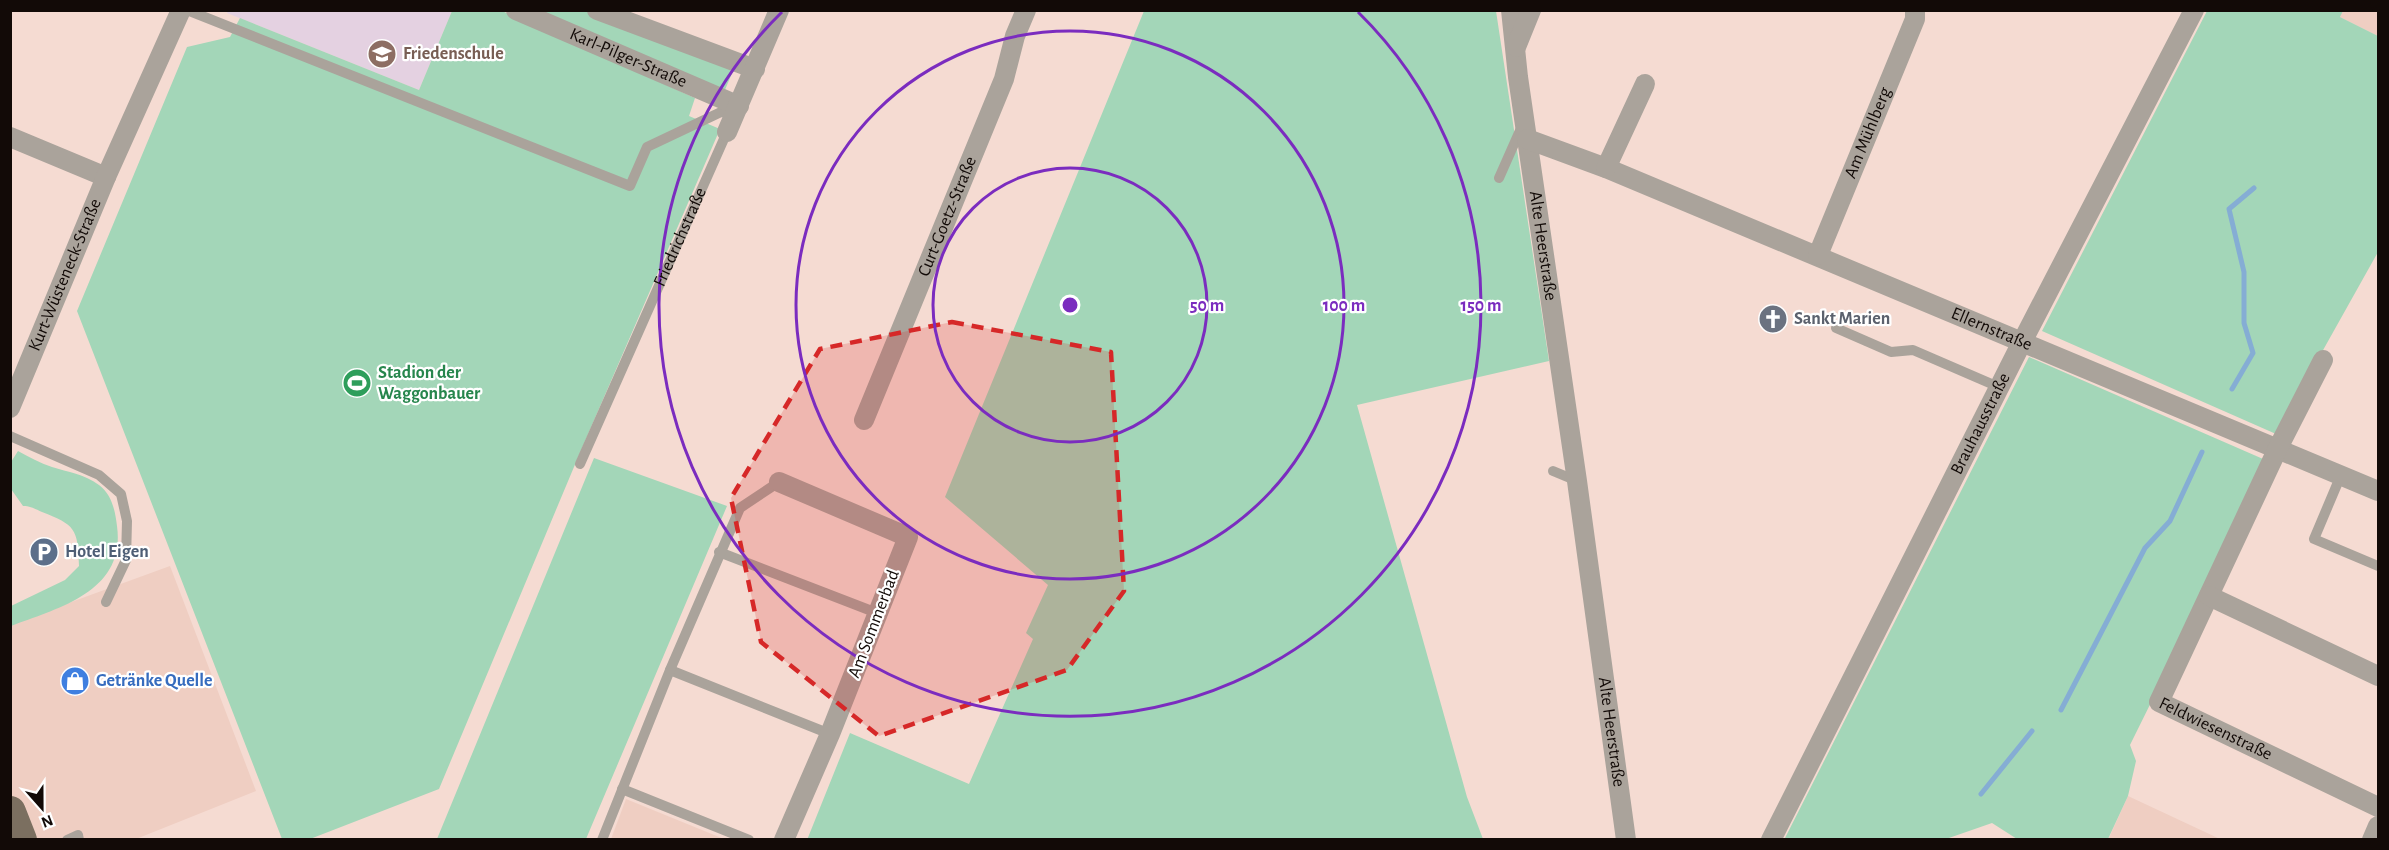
<svg xmlns="http://www.w3.org/2000/svg" width="2389" height="850" viewBox="0 0 2389 850" font-family="'Alegreya Sans',sans-serif">
  <rect width="100%" height="100%" fill="#f5dbd2"/>
  <path fill="#efcec2" d="M2343,11H2378V36L2340,17Z
    M170,566L256,791L136,839H24L11,808V624Z
    M2128,796L2220,839L2108,840Z
    M626,799L724,839H611Z"/>
  <path fill="#e4d1e1" d="M228,10L452,11L419,90L227,13Z"/>
  <path fill="#a3d6b8" d="M452,11H502L695,98L689,116L720,129L579,455L439,789L310,839H282L77,311L187,47L230,37L240,18L419,90Z
    M523,11H591L735,66L722,97Z
    M1144,11H1496L1549,361L1357,405L1467,797L1483,839L807,840L850,733L969,784L1033,639L1026,633L1048,585L945,497Z
    M2207,11H2343L2340,17L2378,36V252L2276,434L2042,331Z
    M2029,357L2270,462L2130,745L2136,761L2128,796L2108,839H2017L1992,823L1946,839L1784,840Z
    M18,451C29,457 40,463 52,467C68,472 84,474 99,485C112,495 115,510 117,526C126,592 58,608 11,626V606L65,580L79,566C78,528 75,525 42,512C35,509 31,506 23,506L11,489V462Z
    M594,458L727,506L586,839H437Z"/>
  <g fill="none" stroke-linecap="round" stroke-linejoin="round">
    <path stroke="#85add4" stroke-width="5" d="M2232,389L2253,353L2244,323V272L2229,209L2254,188
      M2061,710L2145,548L2170,521L2202,452
      M1981,794L2032,731"/>
    <g stroke="#aaa39b" stroke-width="10">
      <path d="M187,10L630,186L647,147L721,112L736,113"/>
      <path d="M1499,178L1522,126"/>
      <path d="M1836,328L1891,352L1913,350L2001,388"/>
      <path d="M10,436L99,475L121,494L127,521L126,560L106,602"/>
      <path id="s1" d="M580,464L727,132"/>
      <path d="M1553,471L1577,481"/>
      <path d="M2341,475L2314,539L2378,566"/>
      <path d="M719,552L877,613"/>
      <path d="M670,670L830,734"/>
      <path d="M622,789L749,840"/>
      <path d="M67,840L78,835L79,840"/>
      <path d="M602,840L670,670L740,508L779,482"/>
    </g>
    <g stroke="#aaa39b" stroke-width="20">
      <path id="s2" d="M516,10L739,106"/>
      <path d="M597,10L755,69"/>
      <path id="s3" d="M1511,10L1518,77L1577,481L1626,840"/>
      <path d="M1516,47L1531,10"/>
      <path d="M727,132L779,10"/>
      <path d="M10,137L106,177"/>
      <path id="s4" d="M1527,139L1606,168L2378,491"/>
      <path d="M1606,168L1645,84"/>
      <path id="s5" d="M1818,255L1915,19V10"/>
      <path id="s6" d="M2323,360L2278,448L2159,702L2378,807"/>
      <path id="s7" d="M10,408L106,177L181,10"/>
      <path id="s8" d="M864,420L1004,79L1015,36L1026,10"/>
      <path d="M779,482L908,537L830,734L784,840"/>
      <path d="M2209,596L2378,676"/>
      <path id="s9" d="M1771,840L2022,342L2194,10"/>
      <path d="M2372,840L2378,826"/>
    </g>
    <path stroke="#7b6f60" stroke-width="32" d="M10,812L21,840"/>
  </g>
  <path fill="#d62828" fill-opacity="0.2" stroke="#d62828" stroke-width="4.5" stroke-dasharray="12 8" stroke-linejoin="round" d="M952,322L1111,352L1124,591L1067,670L879,736L761,642L731,498L820,349Z"/>
  <g fill="none" stroke="#7b2cbf" stroke-width="3">
    <circle cx="1070" cy="305" r="137"/>
    <circle cx="1070" cy="305" r="274"/>
    <path d="M1358 12A411 411 0 1 1 782 12"/>
  </g>
  <defs>
    <g id="school-disc" transform="scale(1.5)"><circle r="9.5" fill="#8d6e63" stroke="#fff"/><path d="M0-5L7-2L0 1L-7-2ZM-4 1L0 2.5L4 1V4Q0 6-4 4Z" fill="#fff"/></g>
    <g id="church-disc" transform="scale(1.5)"><circle r="9.5" fill="#6b7280" stroke="#fff"/><path d="M-1.2-6h2.4v3.5h3.3v2.4h-3.3V6h-2.4V-.1h-3.3v-2.4h3.3Z" fill="#fff"/></g>
    <g id="stadium-disc" transform="scale(1.5)"><circle r="9.5" fill="#2e9e5b" stroke="#fff"/><path d="M0-5a6.5 5 0 1 0 0 10a6.5 5 0 1 0 0-10ZM-3.5-1.8h7v3.6h-7Z" fill="#fff"/></g>
    <g id="parking-disc" transform="scale(1.5)"><circle r="9.5" fill="#5c6f8a" stroke="#fff"/><path d="M-3.5-5.5H1a3.5 3.5 0 0 1 0 7H-1V5.5H-3.5ZM-1-3.4V-.6H.8a1.4 1.4 0 0 0 0-2.8Z" fill="#fff"/></g>
    <g id="shop-disc" transform="scale(1.5)"><circle r="9.5" fill="#3f7fe0" stroke="#fff"/><path d="M-5-2.5h2.3a2.7 3.5 0 0 1 5.4 0H5L5.5 6h-11ZM-1.5-2.5h3a1.5 2.3 0 0 0-3 0Z" fill="#fff"/></g>
  </defs>
  <g fill-rule="evenodd">
    <use href="#school-disc" x="382" y="54"/>
    <use href="#church-disc" x="1773" y="319"/>
    <use href="#stadium-disc" x="357" y="383"/>
    <use href="#parking-disc" x="44" y="552"/>
    <use href="#shop-disc" x="75" y="681"/>
  </g>
  <g text-anchor="middle" dominant-baseline="central" stroke-width="4.5" stroke-linejoin="round" paint-order="stroke">
    <g font-size="18" font-weight="bold" fill="#785e54" stroke="#fff" text-anchor="start">
      <text x="403" y="54">Friedenschule</text>
    </g>
    <g font-size="18" fill="#120a07" stroke="#fff">
      <text stroke="none"><textPath href="#s2" startOffset="122">Karl-Pilger-Straße</textPath></text>
      <text stroke="none"><textPath href="#s5" startOffset="132">Am Mühlberg</textPath></text>
      <text stroke="none"><textPath href="#s8" startOffset="220">Curt-Goetz-Straße</textPath></text>
      <text stroke="none"><textPath href="#s1" startOffset="248">Friedrichstraße</textPath></text>
      <text stroke="none"><textPath href="#s3" startOffset="238">Alte Heerstraße</textPath></text>
      <text stroke="none"><textPath href="#s7" startOffset="144">Kurt-Wüsteneck-Straße</textPath></text>
      <text stroke="none"><textPath href="#s4" startOffset="502">Ellernstraße</textPath></text>
      <text stroke="none"><textPath href="#s9" startOffset="466">Brauhausstraße</textPath></text>
      <text transform="translate(874 624) rotate(-69)">Am Sommerbad</text>
      <text stroke="none"><textPath href="#s6" startOffset="442">Feldwiesenstraße</textPath></text>
      <text stroke="none"><textPath href="#s3" startOffset="729">Alte Heerstraße</textPath></text>
    </g>
    <g font-size="18" font-weight="bold" fill="#5b616d" stroke="#fff" text-anchor="start">
      <text x="1794" y="319">Sankt Marien</text>
    </g>
    <g font-size="18" font-weight="bold" fill="#27864d" stroke="#fff" text-anchor="start">
      <text x="378" y="373">Stadion der<tspan x="378" dy="21">Waggonbauer</tspan></text>
    </g>
    <g font-size="18" font-weight="bold" fill="#4e5e75" stroke="#fff" text-anchor="start">
      <text x="65" y="552">Hotel Eigen</text>
    </g>
    <g font-size="18" font-weight="bold" fill="#366cbe" stroke="#fff" text-anchor="start">
      <text x="96" y="681">Getränke Quelle</text>
    </g>
  </g>
  <circle cx="1070" cy="305" r="9" fill="#7b2cbf" stroke="#fff" stroke-width="3"/>
  <g font-size="18" text-anchor="middle" font-weight="bold" fill="#7b2cbf" stroke="#fff" stroke-width="4.5" stroke-linejoin="round" paint-order="stroke">
    <text x="1207" y="311">50 m</text>
    <text x="1344" y="311">100 m</text>
    <text x="1481" y="311">150 m</text>
  </g>
  <rect width="2389" height="850" fill="none" stroke="#120a07" stroke-width="24"/>
  <g transform="translate(42 808) rotate(159)" stroke="#ffffff" stroke-width="4.5" paint-order="stroke">
  <path d="M0-4.5L10 22L0 15L-10 22Z" fill="#120a07"/>
  <text y="-9" font-size="16" font-weight="bold" text-anchor="middle" fill="#120a07">N</text>
  </g>
</svg>
